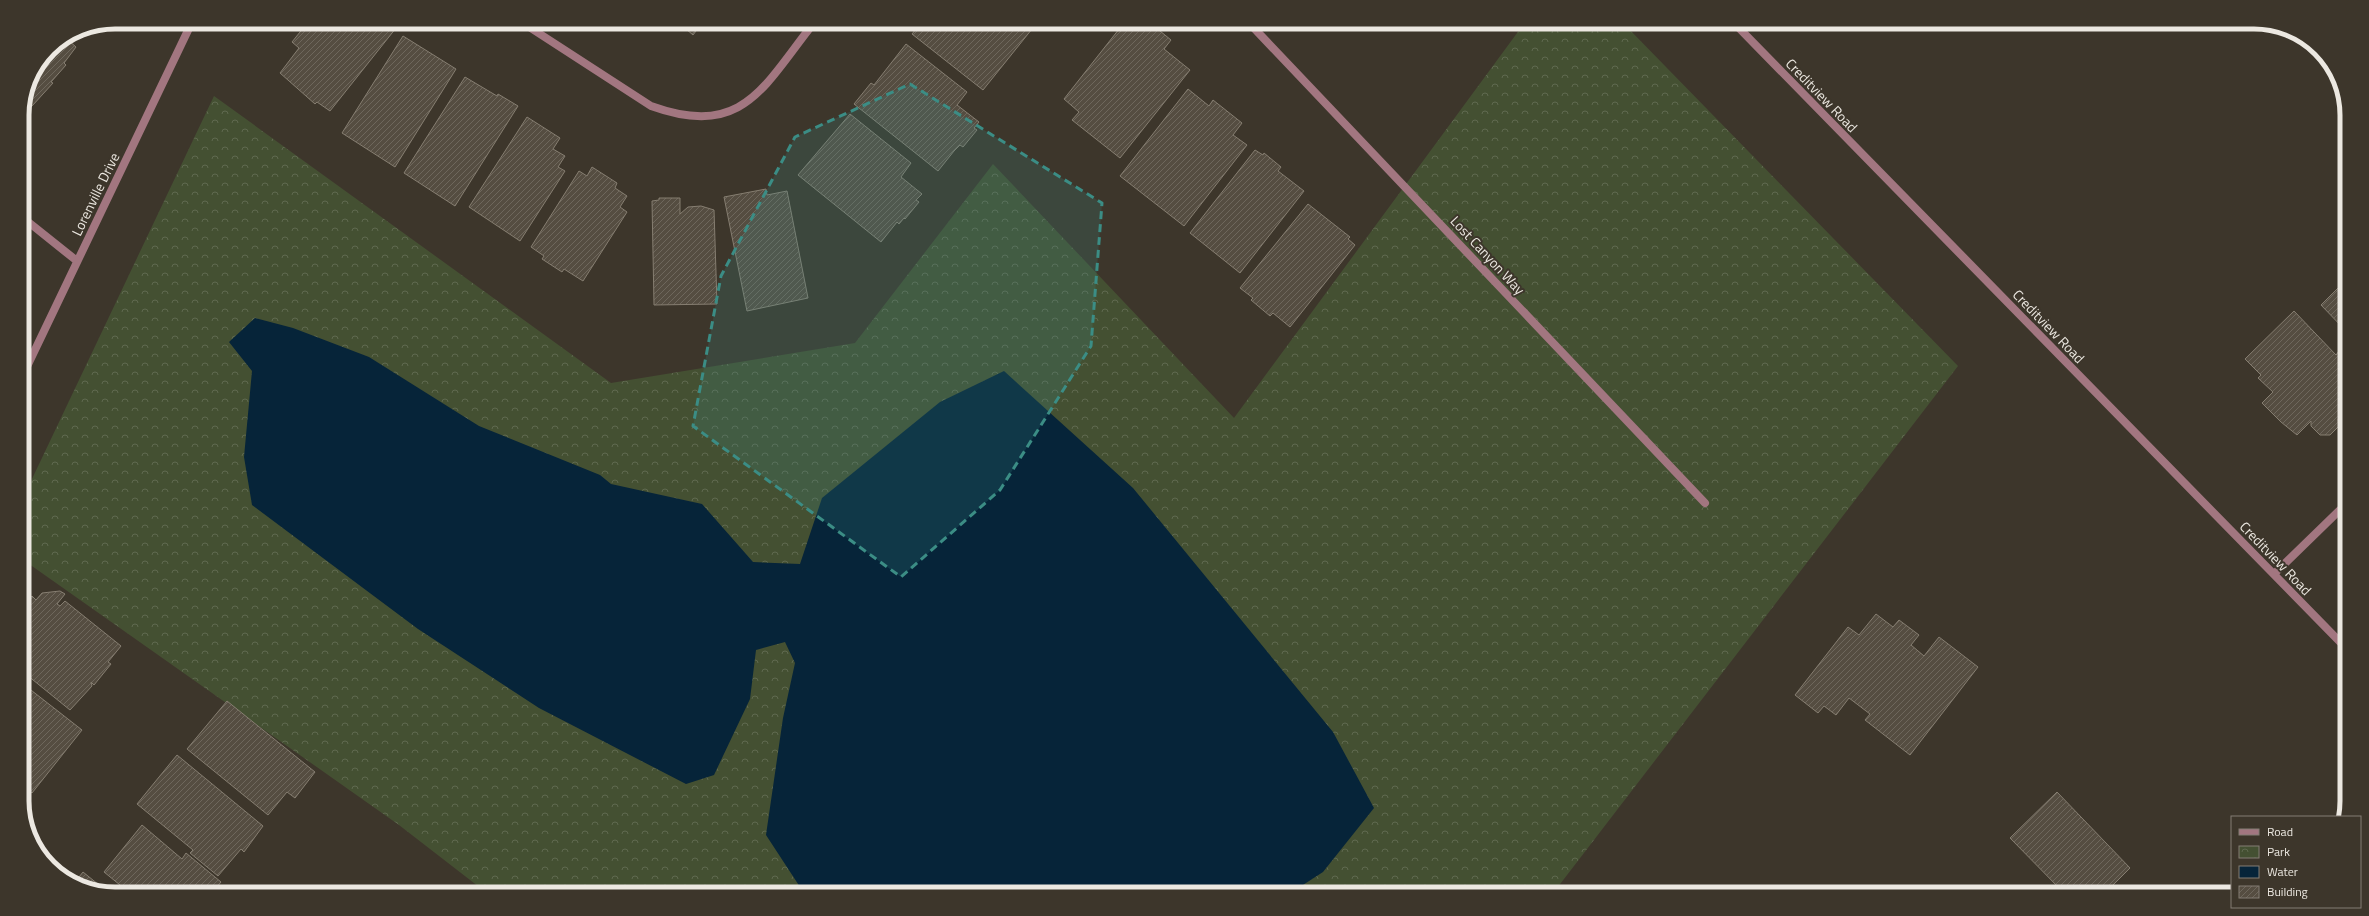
<svg xmlns="http://www.w3.org/2000/svg" width="2369" height="916" viewBox="0 0 2369 916" font-family="'Titillium Web',sans-serif">
  <defs>
    <pattern id="park-crowns" width="20" height="18" patternUnits="userSpaceOnUse"><rect width="20" height="18" fill="#445032"/><path d="M2 6a3 3 0 1 1 6 0M12 15a3 3 0 1 1 6 0" fill="none" stroke="#5f694f"/></pattern>
    <pattern id="building-hatch" width="6" height="6" patternUnits="userSpaceOnUse"><rect width="6" height="6" fill="#554d41"/><path d="M-1 1l2-2M0 6l6-6M5 7l2-2" fill="none" stroke="#6e675c"/></pattern>
  </defs>
  <rect width="100%" height="100%" fill="#3d362b"/>
  <path fill="url(#park-crowns)" d="M1523,25H1625L1958,366L1554,892L483,890L399,825L22,559V500L214,96L611,383L855,343L993,164L1234,418Z"/>
  <path fill="#062439" d="M255,318L293,328L369,357L479,426L600,475L611,484L702,504L753,562L800,564L822,498L940,402L1004,371L1133,488L1333,732L1374,808L1323,872L1292,892L805,891L800,887L766,835L783,718L795,663L785,642L756,650L750,699L714,775L686,784L539,708L418,629L252,505L244,457L252,371L229,342Z"/>
  <path fill="url(#building-hatch)" stroke="#867e71" d="M308,22L318,24L319,22L390,23L396,28L330,111L317,102L315,104L280,73L299,48L292,42Z
    M679,23H702L693,35Z
    M920,24H1026L1032,29L983,90L912,34Z
    M1123,24H1145L1151,30L1154,26L1171,40L1164,49L1190,70L1120,158L1072,120L1079,112L1064,99Z
    M71,35L67,39L76,47L64,63L66,65L51,82L53,83L22,117V109L31,74L49,49Z
    M403,36L456,69L395,167L342,133Z
    M906,44L967,92L957,105L979,122L974,128L977,130L963,147L960,145L954,151L938,171L854,104L871,83L874,85Z
    M465,77L497,96L498,94L518,106L455,206L404,173Z
    M1188,89L1209,106L1213,100L1242,123L1233,135L1247,145L1184,226L1120,176Z
    M850,114L911,163L901,177L922,194L916,200L919,202L905,219L904,218L899,224L897,222L881,242L798,175Z
    M527,117L560,138L553,149L565,156L558,167L565,171L520,241L469,207Z
    M1255,150L1263,155L1264,153L1281,167L1278,171L1304,191L1240,273L1190,233Z
    M592,167L617,183L615,188L627,196L620,207L627,212L583,281L564,269L562,272L542,259L544,256L531,247L579,171L587,176Z
    M766,189L767,195L787,191L808,298L747,311L724,197Z
    M659,198H680V214L688,207L701,206L714,210L717,304L654,305L652,201L659,200Z
    M1308,204L1350,237L1348,239L1355,245L1290,327L1273,313L1270,316L1251,300L1253,298L1240,288Z
    M2346,280L2345,330L2321,305Z
    M2294,311L2336,355L2339,351L2345,357V413L2338,419L2339,426L2330,435H2320L2311,426V421L2297,435L2281,422L2262,403L2273,392L2258,378L2261,375L2245,359Z
    M60,591L65,594L57,604L60,606L65,601L121,646L108,662L111,664L94,685L91,682L92,686L70,710L22,671V608L32,596L36,600L42,593Z
    M1876,614L1893,627L1899,620L1919,635L1911,645L1924,656L1939,637L1978,667L1910,755L1865,720L1870,714L1849,698L1836,715L1824,706L1818,713L1795,695L1848,627L1859,635Z
    M22,683L82,730L32,793L22,785Z
    M227,701L315,772L295,798L287,792L268,815L187,749Z
    M177,755L263,826L244,852L241,849L218,876L190,853L193,850L137,804Z
    M2057,792L2130,868L2110,888L2116,894H2057L2061,890L2010,838Z
    M142,825L182,859L186,853L221,882L215,889H125L104,872Z
    M83,872L104,889H85L75,882Z
    M1576,887L1583,892H1571Z"/>
  <g fill="none" stroke-linecap="round" stroke-linejoin="round">
    <path stroke="#a27680" stroke-width="8" d="M523,23L651,106C743,139 763,87 813,24
      M1251,25L1705,503
      M1737,26L2343,645
      M22,217L77,261
      M22,377L192,22
      M2274,574L2344,506
      M360,890H381"/>
  </g>
  <path fill="#3b8d85" fill-opacity="0.2" stroke="#3b8d85" stroke-width="3" stroke-dasharray="8 5" stroke-linejoin="round" d="M910,84L1102,203L1091,346L1000,490L901,577L693,426L721,276L795,137Z"/>
  <g text-anchor="middle" dominant-baseline="central" stroke-width="4" stroke-linejoin="round" paint-order="stroke">
    <g font-size="14" fill="#ece8e1" stroke="#3d362b">
      <text transform="translate(1822 95) rotate(46)">Creditview Road</text>
      <text transform="translate(95 194) rotate(-64)">Lorenville Drive</text>
      <text transform="translate(1488 255) rotate(47)">Lost Canyon Way</text>
      <text transform="translate(2049 326) rotate(46)">Creditview Road</text>
      <text transform="translate(2276 558) rotate(46)">Creditview Road</text>
    </g>
  </g>
  <path d="M0 0H2369V916H0ZM115 29H2254A86 86 0 0 1 2340 115V801A86 86 0 0 1 2254 887H115A86 86 0 0 1 29 801V115A86 86 0 0 1 115 29Z" fill="#3d362b" fill-rule="evenodd"/>
  <path fill="none" stroke="#ece8e1" stroke-width="5" d="M115 29H2254A86 86 0 0 1 2340 115V801A86 86 0 0 1 2254 887H115A86 86 0 0 1 29 801V115A86 86 0 0 1 115 29Z"/>
  <rect x="2231" y="816" width="130" height="92" fill="#3d362b" stroke="#837d74"/>
  <rect x="2239" y="829" width="20" height="6" fill="#a27680" stroke="#837d74"/>
  <text x="2267" y="836" font-size="12" fill="#ece8e1">Road</text>
  <rect x="2239" y="846" width="20" height="12" fill="url(#park-crowns)" stroke="#837d74"/>
  <text x="2267" y="856" font-size="12" fill="#ece8e1">Park</text>
  <rect x="2239" y="866" width="20" height="12" fill="#062439" stroke="#837d74"/>
  <text x="2267" y="876" font-size="12" fill="#ece8e1">Water</text>
  <rect x="2239" y="886" width="20" height="12" fill="url(#building-hatch)" stroke="#837d74"/>
  <text x="2267" y="896" font-size="12" fill="#ece8e1">Building</text>
</svg>
